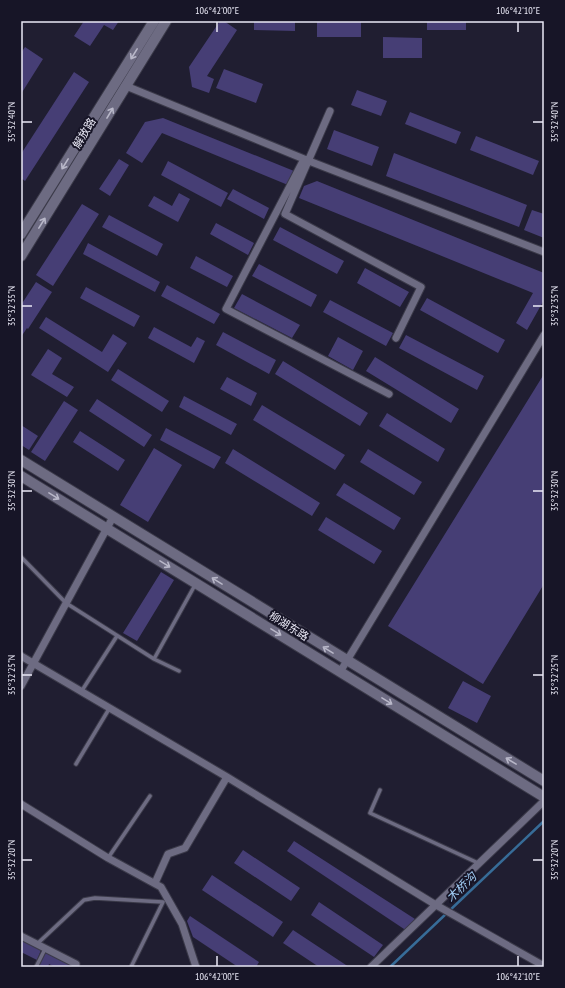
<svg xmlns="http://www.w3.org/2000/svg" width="565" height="988" viewBox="0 0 565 988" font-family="'PT Sans Narrow','Noto Sans SC',sans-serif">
  <rect width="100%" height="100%" fill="#201e31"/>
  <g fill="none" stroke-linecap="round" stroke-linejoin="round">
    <path stroke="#376c98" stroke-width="2.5" d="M390,967L544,821"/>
  </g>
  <path fill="#463e75" d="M84,21H119L113,30L104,25L90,46L74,36Z
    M220,21H224L237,30L207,76L214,79L209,93L192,87L189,67Z
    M254,21H295V31L254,30Z
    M427,21H466V30H427Z
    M317,22H361V37H317Z
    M383,37L422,38V58H383Z
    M25,47L43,59L21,94V53Z
    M224,69L263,84L256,103L216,88Z
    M74,72L89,82L25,181L21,178V154Z
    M357,90L387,101L381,116L351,105Z
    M410,112L461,132L456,144L405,124Z
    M163,118L294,171L288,185L162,133L142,163L126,153L145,122Z
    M334,130L379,147L372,166L327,149Z
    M476,136L539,161L533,175L470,150Z
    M394,153L527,205L519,227L386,176Z
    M119,159L129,165L110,196L99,189Z
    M168,161L228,193L221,207L161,175Z
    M317,181L544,273V300L527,330L516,323L533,293L299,198L304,186Z
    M233,189L269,208L264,219L227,199Z
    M179,193L190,199L178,222L148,206L154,196L172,206Z
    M82,204L99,214L53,286L36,275Z
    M532,210L544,214V238L524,230Z
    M109,215L163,244L157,256L102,227Z
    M216,223L254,243L248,255L210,234Z
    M280,227L344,261L337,274L273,240Z
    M88,243L160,282L155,292L83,254Z
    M196,256L233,276L227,287L190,268Z
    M259,264L317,295L311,307L252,276Z
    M365,268L409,292L400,307L357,283Z
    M36,282L52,292L28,329L27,328L21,337V305Z
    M167,285L220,314L214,324L161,296Z
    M86,287L140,316L134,327L80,298Z
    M242,294L300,325L292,338L234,308Z
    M427,298L505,340L498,353L420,310Z
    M330,300L393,333L386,346L323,312Z
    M46,317L102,352L113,334L127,343L108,372L39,328Z
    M154,327L191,347L197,337L205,341L194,363L148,338Z
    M223,332L276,360L269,374L216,345Z
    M406,335L484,376L477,390L399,348Z
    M338,337L363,351L353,370L328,356Z
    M48,349L62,358L52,374L74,387L67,397L31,375Z
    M375,357L459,409L451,423L366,371Z
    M283,361L368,413L360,426L275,374Z
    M118,369L169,401L162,412L111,380Z
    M544,374V584L483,684L388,626Z
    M227,377L257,393L251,406L220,389Z
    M184,396L237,424L231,435L179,407Z
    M97,399L152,435L144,447L89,411Z
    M64,401L78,410L45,461L31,452Z
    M262,405L345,455L335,470L253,420Z
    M387,413L445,449L438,462L379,426Z
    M21,425L38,436L29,450L21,445Z
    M166,428L221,457L214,469L160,440Z
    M80,431L125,460L118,471L73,442Z
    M154,448L182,465L148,522L120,505Z
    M233,449L320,503L312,516L225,463Z
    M368,449L422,482L414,495L360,462Z
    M344,483L401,518L394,530L336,495Z
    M326,517L382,551L374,564L318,530Z
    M161,572L174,580L137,641L123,633Z
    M463,681L491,696L477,723L448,708Z
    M294,841L415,919L407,931L287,851Z
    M243,850L300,888L291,901L234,863Z
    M212,875L283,922L273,937L202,890Z
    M319,902L383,945L374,957L311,915Z
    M190,916L259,962L256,967H238L193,937L187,921Z
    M293,930L349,967H319L283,943Z
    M21,940L41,950L37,960L21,952Z
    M45,952L75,967H55L49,964L48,967H37Z"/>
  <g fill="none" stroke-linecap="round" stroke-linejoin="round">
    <g stroke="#3b3a49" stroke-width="5.5">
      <path id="lane" d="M21,557L66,603L154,659L179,671
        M154,659L195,585
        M81,692L117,636
        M76,764L109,709
        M380,790L370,813L478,863
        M108,858L150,796
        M37,944L84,900L95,898L163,902
        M36,967L45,949
        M131,967L163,902"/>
    </g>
    <g stroke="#3b3a49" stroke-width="9">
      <path id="street" d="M126,86L309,161L544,252
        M330,111L285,214L421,287L396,338
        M304,159L226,309L389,394
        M21,656L227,777L436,905L544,966
        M340,672L544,335
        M21,686L113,517
        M21,804L108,858L161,887L182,924L196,967
        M155,883L168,854L185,848L227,777
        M21,936L76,964
        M371,967L544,801"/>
    </g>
    <g stroke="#3b3a49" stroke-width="12">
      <path id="secondary" d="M21,234L154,21
        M21,256L166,21
        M21,460L544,781
        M21,476L544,797"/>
    </g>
    <use href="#lane" stroke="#6d6b82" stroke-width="3.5"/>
    <use href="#street" stroke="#6d6b82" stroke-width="7"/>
    <use href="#secondary" stroke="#6d6b82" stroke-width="10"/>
  </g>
  <defs><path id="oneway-shaft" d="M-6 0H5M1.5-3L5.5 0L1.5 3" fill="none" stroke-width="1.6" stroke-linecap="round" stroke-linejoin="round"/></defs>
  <g stroke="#b8b7c8">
    <use href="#oneway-shaft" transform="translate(134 54) rotate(122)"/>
    <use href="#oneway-shaft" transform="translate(110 113) rotate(-59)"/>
    <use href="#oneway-shaft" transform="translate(65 164) rotate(122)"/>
    <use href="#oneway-shaft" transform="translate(42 223) rotate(-58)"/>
    <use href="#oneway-shaft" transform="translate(54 496) rotate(32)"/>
    <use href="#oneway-shaft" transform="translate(165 564) rotate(32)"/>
    <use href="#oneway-shaft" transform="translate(217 581) rotate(-148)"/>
    <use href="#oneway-shaft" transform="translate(276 632) rotate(32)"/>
    <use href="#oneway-shaft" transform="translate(328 650) rotate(-148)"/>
    <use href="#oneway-shaft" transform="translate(387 701) rotate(32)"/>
    <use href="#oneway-shaft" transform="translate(511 761) rotate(-149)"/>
  </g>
  <path fill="none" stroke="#eae9f6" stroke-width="1.5" d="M217,22V32M518,22V32M22,122H32M533,122H543M22,306H32M533,306H543M22,491H32M533,491H543M22,675H32M533,675H543M22,860H32M533,860H543M217,956V966M518,956V966"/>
  <g text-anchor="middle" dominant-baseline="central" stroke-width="4" stroke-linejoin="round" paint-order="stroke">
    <g font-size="11" fill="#eae9f6" stroke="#171527">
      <text transform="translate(84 133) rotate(-59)">解放路</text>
      <text transform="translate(289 626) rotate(32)">柳湖东路</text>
    </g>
    <g font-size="12" font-style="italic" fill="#a1ccf4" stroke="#171527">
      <text transform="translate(461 887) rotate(-44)">木桥沟</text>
    </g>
  </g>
  <rect width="565" height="988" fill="none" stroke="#171527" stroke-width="44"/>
  <rect x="22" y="22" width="521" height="944" fill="none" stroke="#eae9f6" stroke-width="1.5"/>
  <g font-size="10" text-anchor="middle" fill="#eae9f6">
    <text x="217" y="14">106°42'00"E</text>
    <text x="518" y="14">106°42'10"E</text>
    <text transform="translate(11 122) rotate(-90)" y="4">35°32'40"N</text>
    <text transform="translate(554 122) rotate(-90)" y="4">35°32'40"N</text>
    <text transform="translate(11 306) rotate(-90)" y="4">35°32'35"N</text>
    <text transform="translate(554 306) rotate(-90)" y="4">35°32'35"N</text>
    <text transform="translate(11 491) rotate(-90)" y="4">35°32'30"N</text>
    <text transform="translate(554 491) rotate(-90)" y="4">35°32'30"N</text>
    <text transform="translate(11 675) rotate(-90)" y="4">35°32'25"N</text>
    <text transform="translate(554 675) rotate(-90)" y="4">35°32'25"N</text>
    <text transform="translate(11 860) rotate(-90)" y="4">35°32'20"N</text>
    <text transform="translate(554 860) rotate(-90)" y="4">35°32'20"N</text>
    <text x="217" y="980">106°42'00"E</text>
    <text x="518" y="980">106°42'10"E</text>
  </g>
</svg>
